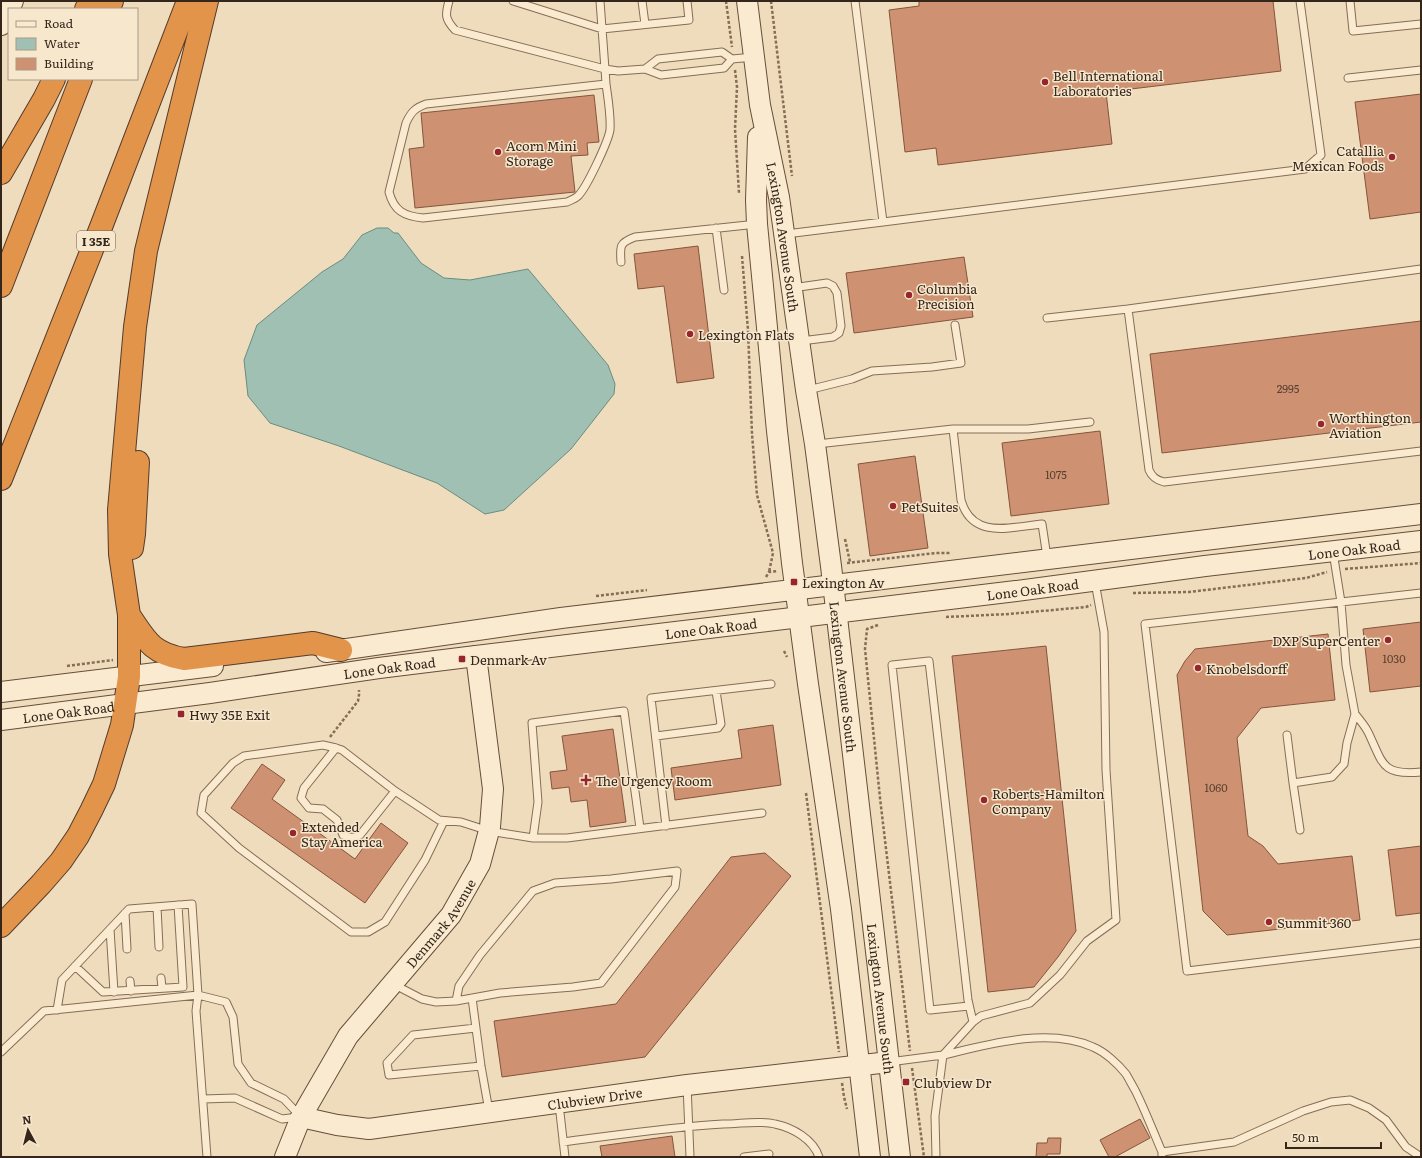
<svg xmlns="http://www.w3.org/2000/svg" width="1422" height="1158" viewBox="0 0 1422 1158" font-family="Literata,serif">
  <rect width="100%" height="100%" fill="#eedcbd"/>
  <path fill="#a1c0b4" stroke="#688d81" d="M377,228H388L394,233H398L421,263L444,278L470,280L528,269L608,365L615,384L614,394L571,449L504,510L485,514L437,483L339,446L270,423L248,396L244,360L257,325L322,272L343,259L362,235Z"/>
  <path fill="#ce9272" stroke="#86543b" d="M919,1H1273L1281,71L1106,92L1112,144L938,165L936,148L905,152L889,10L919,6Z
    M1421,94V212L1370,219L1355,102Z
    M594,95L599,142L587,143L588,155L571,156L575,192L415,208L409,149L424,147L421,113Z
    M698,246L714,378L677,383L664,286L638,289L634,254Z
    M964,257L973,317L854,333L846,273Z
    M1421,321V422L1162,453L1150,354Z
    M1100,431L1109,504L1011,516L1002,443Z
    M915,456L928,548L870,556L858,464Z
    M1421,622V686L1370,692L1363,629Z
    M1328,634L1335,700L1261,708L1237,738L1248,836L1263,846L1278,864L1352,856L1360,920L1227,935L1203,911L1177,675L1185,661L1195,649Z
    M1046,646L1076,931L1058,957L1034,987L988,992L952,656Z
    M773,725L781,785L675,800L671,768L742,758L738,730Z
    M613,729L626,822L590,827L587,800L571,802L569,787L552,789L550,772L567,770L562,736Z
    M262,764L285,780L272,799L355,859L381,823L408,843L365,903L231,808Z
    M1421,846V913L1396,916L1388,850Z
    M765,853L791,876L645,1057L502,1077L494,1021L616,1004L731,857Z
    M1140,1119L1150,1138L1115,1157H1109L1100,1140Z
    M672,1136L675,1157H602L600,1146Z
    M1048,1138H1061L1060,1154H1047V1157H1036L1037,1143H1047Z"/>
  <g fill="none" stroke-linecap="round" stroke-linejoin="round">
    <g stroke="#876c56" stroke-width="9">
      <path id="lane" d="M449,1C445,15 445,19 455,30L605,69L606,84L426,104C415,108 411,112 406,123L389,192C394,211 404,216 423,218L567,202C571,200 575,199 578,196C587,187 608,142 610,130C611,115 608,99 606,84
        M513,1L602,29L689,20L687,1
        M600,1L605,69L618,71L645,69
        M642,1L645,24
        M1350,1L1353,31L1421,24
        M732,59L722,52L658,59L645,69L661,75L724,68L732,59L754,57
        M1348,78L1421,70
        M883,222L1305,169L1321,155L1300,1
        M716,228L724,290
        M786,234L883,222L855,1
        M621,262C620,246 619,243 635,237L757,224
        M792,288L827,283L833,286L837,293L841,326L839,333L833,337L801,341
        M1128,309L1421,269
        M1047,318L1128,309L1149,470C1152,477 1156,480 1164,482L1421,451
        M808,390L852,379L872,371L932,367L961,363L955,325
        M953,429H1028L1090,422
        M817,444L953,429L961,500C972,540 1011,527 1042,524L1047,557
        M1333,552L1341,602L1145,624L1187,971L1421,943
        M1355,714C1360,720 1365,726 1368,732C1383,763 1381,776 1421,772
        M1287,735L1293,783L1332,777L1344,764L1347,743L1355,714L1346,665L1341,602L1421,593
        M656,736L718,728L721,724L716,691
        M336,748L304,788L301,798L309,808L323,809L337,820L343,835C350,838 354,838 360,835L395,791
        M1293,783L1300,830
        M444,821L425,860L385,922L368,932H351L239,848L201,813L204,795L233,763L244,756L323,745L336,748L342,750L395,791L439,820L461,822L489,831L533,838H567L762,813
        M666,826L651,698L771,684
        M533,838L538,802L532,723L624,711L640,828
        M157,907L159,947
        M125,913L127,949
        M110,929L114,992
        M75,966L103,992L183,987L178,905
        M161,978L162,988
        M130,981L131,991
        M395,985L422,999L436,1002L456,1001L459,986L480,955L533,891L555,883L611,879L677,871L675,887L601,983L573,987L500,993L456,1001
        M472,998L481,1066L489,1111
        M57,1010L62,980L129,909L192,904L198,995L196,1011L207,1157
        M973,1022L981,1016L1030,1003L1060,975L1087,941L1116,920L1106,770L1104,632L1095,582
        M476,1028L413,1035L387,1063L389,1075L481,1066
        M1,1052L44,1011L198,995L226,1002L233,1017L238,1064L251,1083L284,1099L300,1116
        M943,1055L973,1022L968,1000L929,661L892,665L930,1010L969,1006
        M944,1055C989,1044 1049,1027 1093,1047C1105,1052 1118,1064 1126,1074C1129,1079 1132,1085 1135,1090C1145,1110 1153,1131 1162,1152V1157
        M889,1062L943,1055L935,1116L936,1157
        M687,1085L690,1157
        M203,1099L235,1098L282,1119L298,1117
        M559,1104L565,1157
        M563,1142C617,1135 670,1127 723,1124C740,1124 759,1120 775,1124C793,1128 813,1139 819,1157
        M1162,1152L1234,1142L1303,1111L1331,1102L1350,1100L1369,1108L1386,1120L1406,1147L1421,1157
        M744,1157L769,1154"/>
    </g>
    <g stroke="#684e39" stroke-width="22">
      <g id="secondary">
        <path id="s1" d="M747,1L760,105L779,197L806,390L815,444L831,566L900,1157"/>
        <path d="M1,25L13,1"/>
        <path d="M758,137L756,200L757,224L777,431L792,563L808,684L841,909L870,1157"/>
        <path d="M326,652L561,618L1421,514"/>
        <path d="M1,692L213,666"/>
        <path id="s2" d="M1,720L210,693L379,668L476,656L1016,591L1205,566L1421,541"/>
        <path id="s3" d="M301,1117L337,1125L369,1129L687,1085L889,1062"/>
        <path id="s4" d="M285,1157L301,1117L348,1036L451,915L480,864L490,827L493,789L476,656"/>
      </g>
    </g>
    <g stroke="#543b2b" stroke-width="24">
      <path id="highway" d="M86,9L90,1
        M109,9L112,1
        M1,173L44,99L54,79
        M1,286L81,79
        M1,479L101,227L188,1
        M132,548L134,534L138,462
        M129,615C146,640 151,653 184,659L313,643L341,650
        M1,926L41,884L61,861L78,836L91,811L104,784L122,725L129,677V615L120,554L119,510L135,327L146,251L207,1"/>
    </g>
    <path stroke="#876c56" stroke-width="2.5" stroke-dasharray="3 2" stroke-linecap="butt" d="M726,1L732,47
      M771,1L792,176
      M735,70L737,87L735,129L739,193
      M742,256L748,330L752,434L757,495L773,553L769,572
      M845,539L850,562
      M847,563L936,553H951
      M1345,569L1421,563
      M766,577L769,572L778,571
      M1133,593L1189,592L1306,578L1327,572
      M596,596L647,590
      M946,617L1009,614L1086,607L1091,605
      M878,625L867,629L865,649L880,798L910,1051
      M784,651L787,657
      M67,666L113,660
      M330,737L358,701L359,695V690
      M806,793L839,1052
      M912,1068L924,1157
      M842,1083L844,1097L847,1109"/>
    <use href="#lane" stroke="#f9ead0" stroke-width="7"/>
    <use href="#secondary" stroke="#f9ead0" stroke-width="20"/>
    <use href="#highway" stroke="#e2944a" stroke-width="22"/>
  </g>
  <g fill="#97252d" stroke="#f6e7cd" stroke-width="1.5">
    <circle cx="1045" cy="82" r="4"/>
    <circle cx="498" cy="152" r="4"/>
    <circle cx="1392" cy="157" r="4"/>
    <circle cx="909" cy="295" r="4"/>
    <circle cx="690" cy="334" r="4"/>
    <circle cx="1321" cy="424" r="4"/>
    <circle cx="893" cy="506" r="4"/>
    <rect x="790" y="578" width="8" height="8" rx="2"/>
    <circle cx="1388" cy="640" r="4"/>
    <rect x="458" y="655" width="8" height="8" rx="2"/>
    <circle cx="1198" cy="668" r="4"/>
    <rect x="177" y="710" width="8" height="8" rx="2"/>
    <path d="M584 774h4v4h4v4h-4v4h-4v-4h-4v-4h4z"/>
    <circle cx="984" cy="800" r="4"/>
    <circle cx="293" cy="833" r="4"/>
    <circle cx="1269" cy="922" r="4"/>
    <rect x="902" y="1078" width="8" height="8" rx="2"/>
  </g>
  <g text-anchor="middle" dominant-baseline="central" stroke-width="3" stroke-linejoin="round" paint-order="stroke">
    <g font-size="11" fill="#5b4131">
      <text x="1288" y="388">2995</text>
      <text x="1056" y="474">1075</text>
      <text x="1394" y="658">1030</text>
      <text x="1216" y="787">1060</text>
    </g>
    <rect fill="#f6e7cd" stroke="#6f6050" stroke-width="1" x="77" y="231" width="38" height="20" rx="3"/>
    <g font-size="12" font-weight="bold" fill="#35261b">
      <text x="96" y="241">I 35E</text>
    </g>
    <g font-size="13" fill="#35261b" stroke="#f6e7cd" text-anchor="start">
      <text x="1053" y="75">Bell International<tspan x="1053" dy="15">Laboratories</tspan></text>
      <text x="506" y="145">Acorn Mini<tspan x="506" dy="15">Storage</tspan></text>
      <text x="1384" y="150" text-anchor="end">Catallia<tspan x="1384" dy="15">Mexican Foods</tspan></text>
      <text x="917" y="288">Columbia<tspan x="917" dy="15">Precision</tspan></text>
      <text x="698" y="334">Lexington Flats</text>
      <text x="1329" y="417">Worthington<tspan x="1329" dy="15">Aviation</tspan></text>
      <text x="901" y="506">PetSuites</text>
      <text x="802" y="582">Lexington Av</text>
      <text x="1380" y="640" text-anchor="end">DXP SuperCenter</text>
      <text x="470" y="659">Denmark Av</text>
      <text x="1206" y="668">Knobelsdorff</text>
      <text x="189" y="714">Hwy 35E Exit</text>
      <text x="595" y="780">The Urgency Room</text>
      <text x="992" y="793">Roberts-Hamilton<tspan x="992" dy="15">Company</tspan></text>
      <text x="301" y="826">Extended<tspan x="301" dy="15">Stay America</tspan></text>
      <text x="1277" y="922">Summit 360</text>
      <text x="914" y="1082">Clubview Dr</text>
    </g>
    <g font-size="13" fill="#35261b" stroke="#f6e7cd">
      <text stroke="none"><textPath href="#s1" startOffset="239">Lexington Avenue South</textPath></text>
      <text stroke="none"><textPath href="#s2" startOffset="1364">Lone Oak Road</textPath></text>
      <text stroke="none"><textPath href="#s2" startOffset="1040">Lone Oak Road</textPath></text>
      <text stroke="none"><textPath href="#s2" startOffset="716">Lone Oak Road</textPath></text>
      <text stroke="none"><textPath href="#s2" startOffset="392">Lone Oak Road</textPath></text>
      <text stroke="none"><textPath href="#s1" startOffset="683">Lexington Avenue South</textPath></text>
      <text stroke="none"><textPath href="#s2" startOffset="68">Lone Oak Road</textPath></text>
      <text stroke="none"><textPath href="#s4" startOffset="283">Denmark Avenue</textPath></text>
      <text stroke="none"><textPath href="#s1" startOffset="1007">Lexington Avenue South</textPath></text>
      <text stroke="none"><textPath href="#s3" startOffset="297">Clubview Drive</textPath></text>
    </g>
  </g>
  <rect width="1422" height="1158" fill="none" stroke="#35261b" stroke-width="4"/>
  <rect x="8" y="8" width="130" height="72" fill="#f6e7cd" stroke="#a99a86"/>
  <rect x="16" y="21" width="20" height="6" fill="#f9ead0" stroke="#a99a86"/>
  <text x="44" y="28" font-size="12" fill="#35261b">Road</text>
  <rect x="16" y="38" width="20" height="12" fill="#a1c0b4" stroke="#a99a86"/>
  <text x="44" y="48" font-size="12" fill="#35261b">Water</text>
  <rect x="16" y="58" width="20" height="12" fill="#ce9272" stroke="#a99a86"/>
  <text x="44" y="68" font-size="12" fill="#35261b">Building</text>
  <g transform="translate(28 1130) rotate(353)" stroke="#f6e7cd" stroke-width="3" paint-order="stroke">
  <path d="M0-3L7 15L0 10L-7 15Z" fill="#35261b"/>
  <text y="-6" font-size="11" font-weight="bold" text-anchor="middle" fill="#35261b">N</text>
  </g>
  <path d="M1286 1142v6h95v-6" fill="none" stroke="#35261b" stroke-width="2"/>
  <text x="1292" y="1142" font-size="12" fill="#35261b" stroke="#f6e7cd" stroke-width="3" paint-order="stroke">50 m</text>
</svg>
